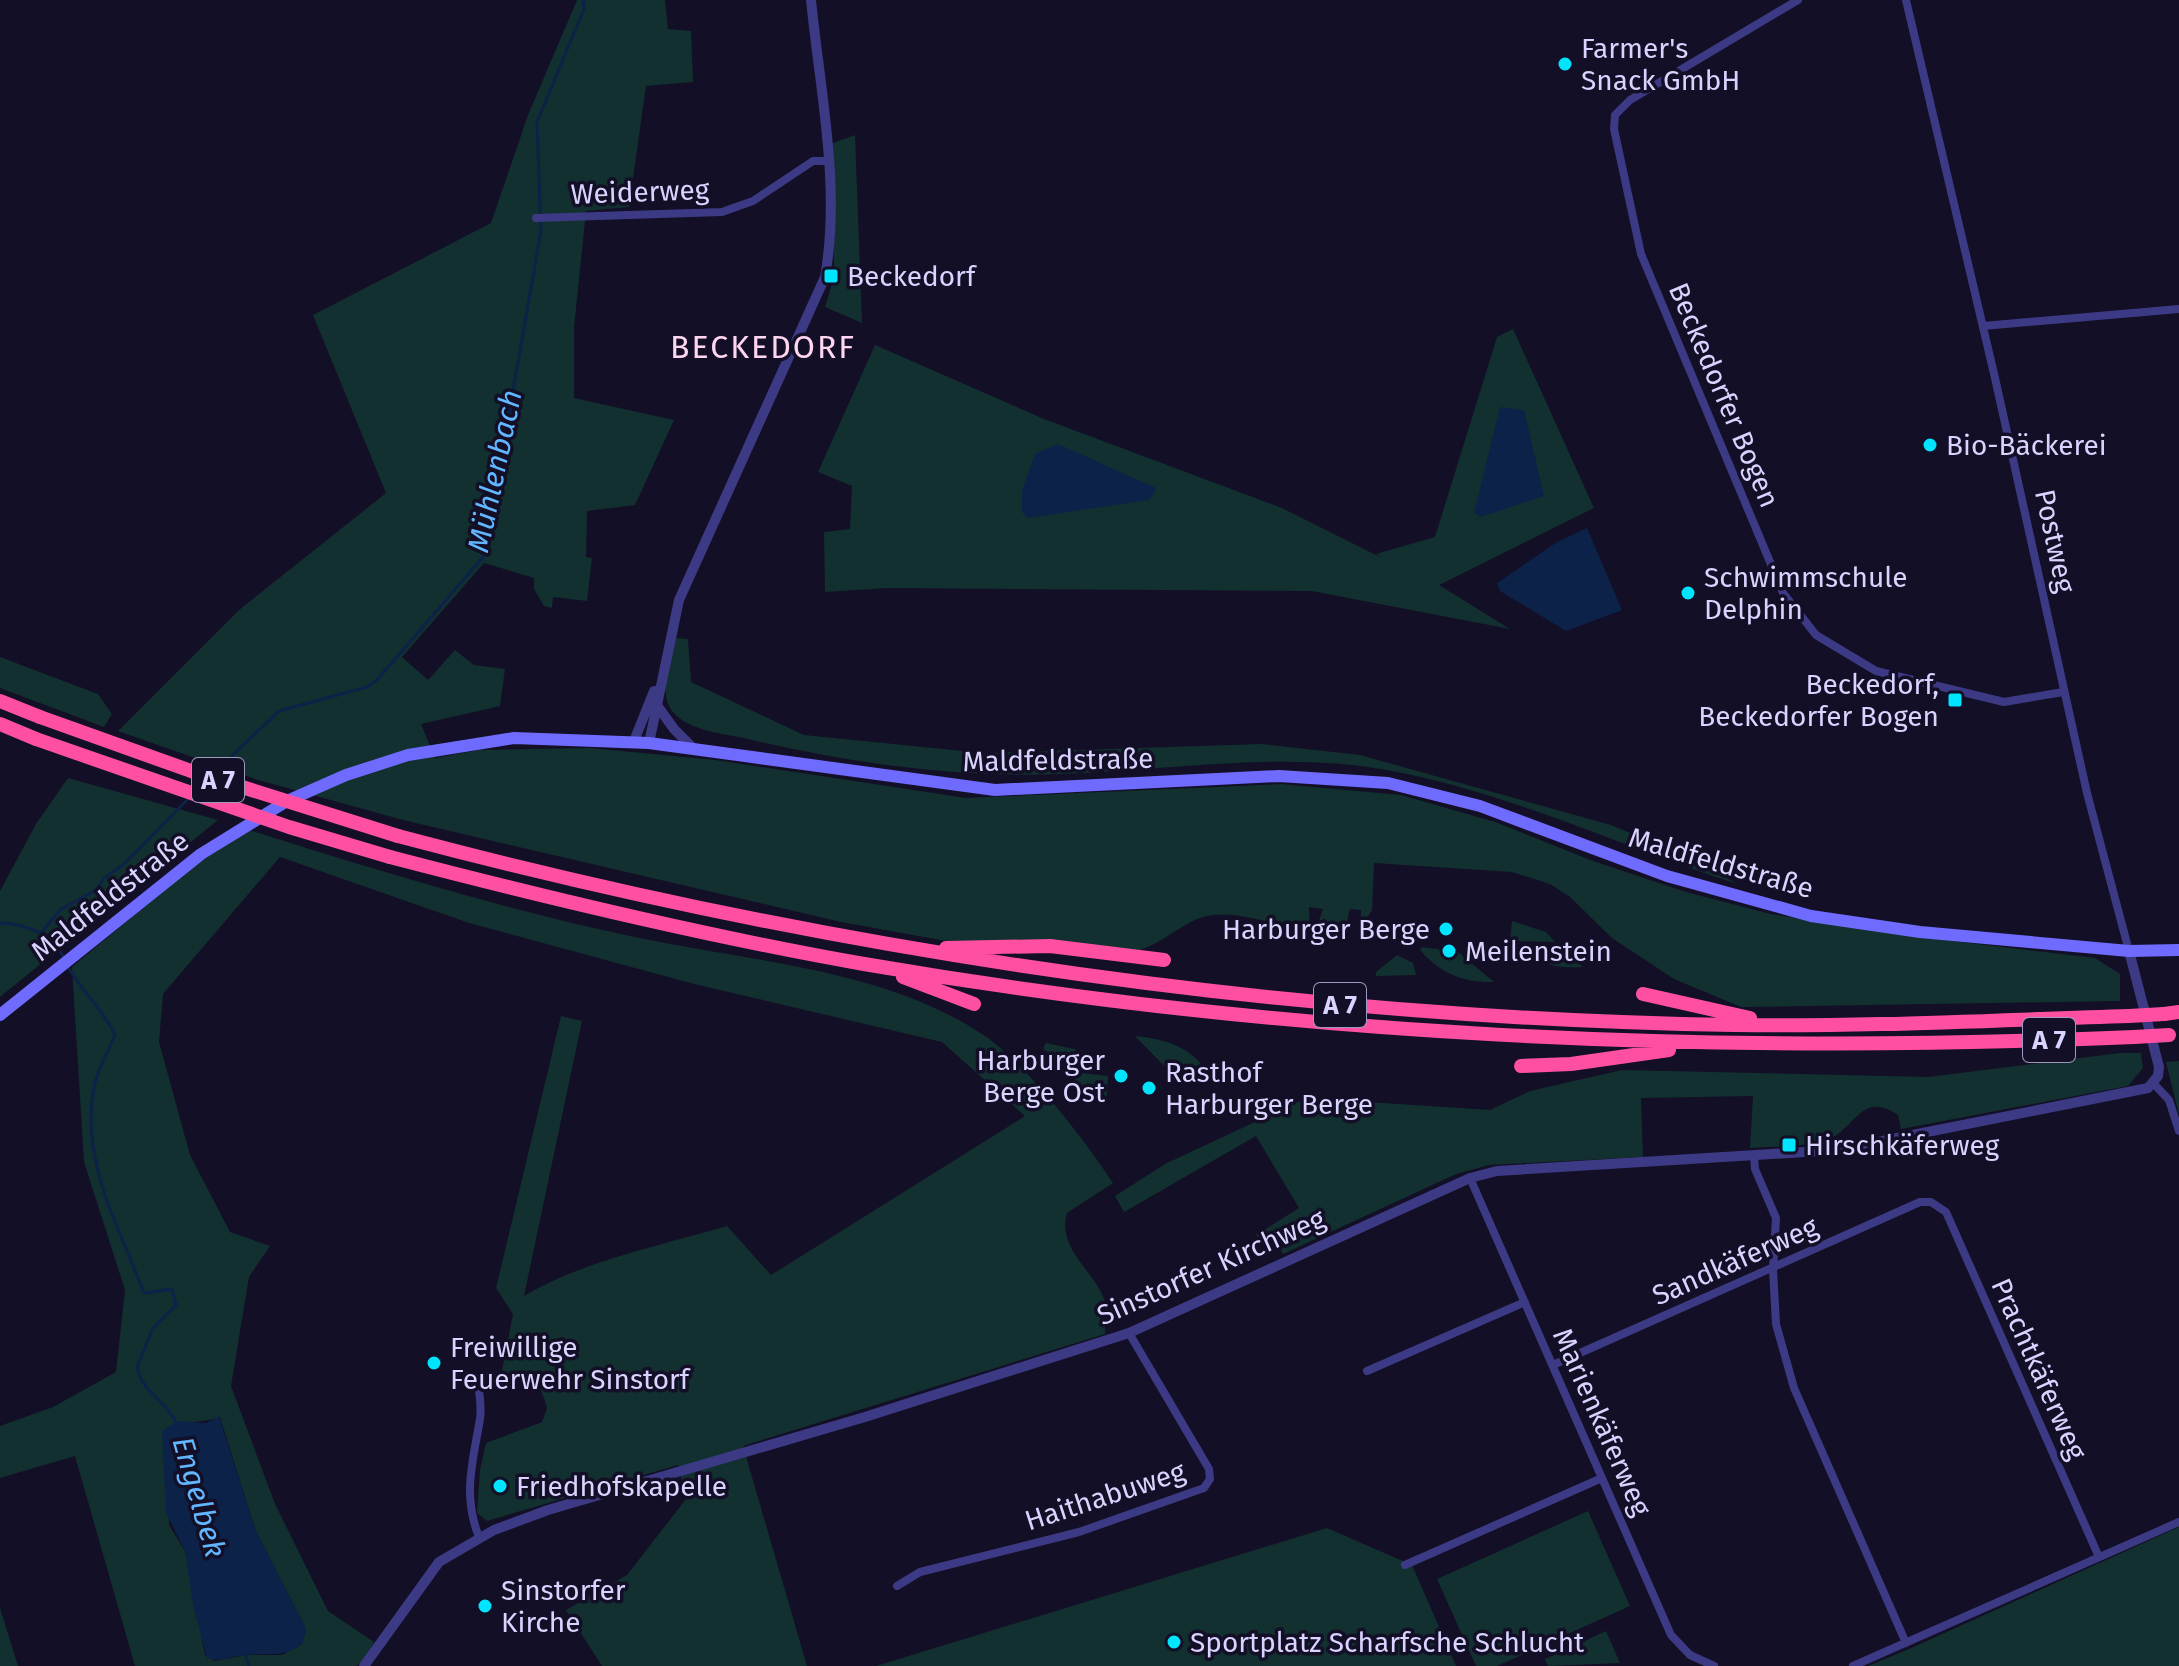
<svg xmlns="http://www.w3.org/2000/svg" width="2179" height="1666" viewBox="0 0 2179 1666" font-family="'Fira Sans',sans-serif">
  <rect width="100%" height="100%" fill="#130f26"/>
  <path fill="#12302f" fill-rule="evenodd" d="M577,0H665L668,29L691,31L693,82L646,86L629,207L586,211L574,328V398L674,420L635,505L587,511L586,557L592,558L587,601L553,597L552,608L544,606L534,589V578L484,563L402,657L428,680L455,650L474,665L505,669L500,706L421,724L435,758L479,750L590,748L715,760L966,798L1281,784L1401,795L1495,822L1593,861L1686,892L1771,914L1918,937L2095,958L2120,974V1001L1741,1007L1674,979L1612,938L1570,897L1550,884L1512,872L1374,863L1372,910L1365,921H1361V910L1350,909L1345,931L1316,929L1323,909L1309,907L1310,931C1277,928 1229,904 1195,920C1176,929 1161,943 1140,950L946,941L841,922L403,820L258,780L118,731L239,610L386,493L313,315L491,223L528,115Z
    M855,135L862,323L825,307L834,277L833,143Z
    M1513,329L1594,508L1439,585L1510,629L1312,591L888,588L825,592L824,532L850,529L852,486L818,472L875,345L1044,419L1282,508L1382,558L1376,554L1435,537L1497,337Z
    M676,638L688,639L691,682L804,735L983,753L1262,744L1360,755L1611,825L1694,859L1737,884C1614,844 1496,786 1368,767C1266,753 1162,771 1060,774C958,778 847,763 748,739C726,734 689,731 674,713C656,693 671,660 676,638Z
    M0,657L98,694L112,714L104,727L0,688Z
    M68,778L218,820L0,997V891L36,824Z
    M246,829C372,869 500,908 630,936C744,961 883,968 982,1034C1025,1062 1085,1140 1113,1183L1067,1213C1057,1247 1091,1269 1103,1296C1108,1306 1105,1323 1105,1334L743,1446L807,1666H602L566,1610L627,1575L686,1499L678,1465L487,1521L477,1513L480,1470L486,1443L542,1422L547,1408L536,1375L499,1386L513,1314L496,1288L561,1016L582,1021L524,1296C582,1261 663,1245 727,1226L771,1275L1025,1116L942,1042L694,984L469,923L280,857L163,994L159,1042L190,1155L230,1232L270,1246L249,1277L231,1386L275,1504L328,1611L374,1642L363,1663L355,1666H135L75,1456L0,1478V1426L53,1407L116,1372L125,1290L84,1162L72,967L215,848ZM220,1417L255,1529L306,1629L302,1644L282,1655H246L215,1661L205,1655L185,1551L169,1525L168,1429C183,1421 203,1423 220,1417Z
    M1512,921L1546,932L1555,942L1510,941Z
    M1422,947L1458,952L1494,982C1463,983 1440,973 1420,950Z
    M1535,951L1566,954L1583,967C1563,968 1547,968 1533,953Z
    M1397,955L1413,963L1416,975L1376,976V972Z
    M1135,1036C1165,1039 1191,1046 1209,1074L1167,1069Z
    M1046,1043L1074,1049L1092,1065L1067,1062V1054H1063V1062L1043,1049Z
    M2120,1053H2141L2143,1068L2128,1086L1901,1129L1898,1115C1859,1089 1855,1133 1824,1141C1801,1147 1774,1146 1750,1148L1753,1096L1641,1098L1643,1157L1489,1165L1456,1174L1283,1254L1278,1246L1266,1250L1256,1235L1299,1208L1256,1136L1124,1212L1115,1196L1165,1164L1298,1102L1352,1101L1490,1110L1530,1091L1622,1070L1928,1077Z
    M2179,1061V1115L2166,1062Z
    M1075,1072L1108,1076L1107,1096L1085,1088L1071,1076Z
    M1588,1511L1630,1606L1497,1666H1476L1437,1579Z
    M2179,1527V1666H1868L1909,1649Z
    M1327,1528L1412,1565L1456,1666H876Z
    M0,1608L18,1666H0Z
    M1606,1631L1620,1663L1548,1666L1545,1659Z"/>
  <path fill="#0c2248" d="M1500,407L1524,410L1544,496L1481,517L1474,513Z
    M1058,444L1156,488V492L1148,500L1028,518L1022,512V491L1035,454Z
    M1587,528L1622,610L1566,631L1500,591L1497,583L1557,542Z
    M219,1416L255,1529L306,1629L302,1644C282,1659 267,1652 246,1655C232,1656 220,1663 207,1658L193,1605L185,1551L166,1513L162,1431L177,1421L206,1423Z"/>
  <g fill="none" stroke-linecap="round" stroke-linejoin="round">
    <path stroke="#0c2248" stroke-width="3" d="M215,772L279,711L367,687L377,680L484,556L541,231L537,122L584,9L583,0
      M0,923C28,924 52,935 65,960
      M41,933L60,910L96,890L104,878L124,864L190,797
      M68,967C82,992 104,1010 115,1035C108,1052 97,1070 94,1087C80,1162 119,1226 144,1293L172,1289L176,1305L153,1328L137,1367C142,1393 167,1401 177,1424
      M245,1654L249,1666"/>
    <path stroke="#3d3a85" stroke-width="8" d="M1798,0L1630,100L1615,115L1614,129L1641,254L1783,593L1816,635L1876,671L2004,702L2063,692
      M1906,0L1995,378L2087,793L2129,951
      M536,218L722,212L753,201L813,161H828
      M1983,326L2179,309
      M2153,1083L2169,1100L2179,1131
      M1754,1156L1755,1169L1776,1218L1773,1269L1776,1324L1794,1388L1906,1643
      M1470,1178L1671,1635L1690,1655L1714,1666
      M1553,1365L1920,1202H1931L1946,1212L2099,1557
      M1367,1371L1525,1302
      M478,1381C479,1393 482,1407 480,1419C473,1461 462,1495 479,1537
      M1405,1565L1602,1478
      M897,1586L920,1572L1079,1532L1204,1488L1210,1479L1209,1469L1129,1333
      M1853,1666L2179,1522"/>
    <path stroke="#3d3a85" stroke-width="10" d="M656,704L674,729L693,748
      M634,741L654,691
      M649,743L679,600L825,277C841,186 820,91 811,0
      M364,1666L439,1562L494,1530L548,1510L865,1417L1129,1333L1470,1178L1497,1171L1837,1150L2148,1088L2158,1076L2159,1067L2129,951"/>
    <path stroke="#6f6bff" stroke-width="12" d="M0,1015L201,854L287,801L346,775L408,755L514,738L649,743L995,790L1279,776L1388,783L1480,806L1667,876L1811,916L1920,932L2129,951L2179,950"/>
    <path stroke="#ff4fa3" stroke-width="14" d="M0,701L40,717
      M0,724L36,739
      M398,836C835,952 1282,1018 1734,1025C1865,1027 1997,1020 2129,1016
      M390,857C547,898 704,936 864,964C1288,1037 1706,1055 2134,1037
      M946,948L1050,946L1164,960
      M903,977L974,1004
      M1643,994L1750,1018
      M2164,1014L2179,1012
      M1521,1066L1571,1064L1669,1050"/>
    <path stroke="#ff4fa3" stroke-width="14" d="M40,717L191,771L398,836
      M36,739L289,827L390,857
      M2129,1016L2164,1014
      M2134,1037L2169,1035"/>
  </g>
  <g fill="#00e5ff" stroke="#130f26" stroke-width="3">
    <circle cx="1565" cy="64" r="8"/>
    <rect x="823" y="268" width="16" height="16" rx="4"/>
    <circle cx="1930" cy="445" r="8"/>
    <circle cx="1688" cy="593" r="8"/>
    <rect x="1947" y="692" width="16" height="16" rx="4"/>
    <circle cx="1446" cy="929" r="8"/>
    <circle cx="1449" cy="951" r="8"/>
    <circle cx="1121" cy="1076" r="8"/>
    <circle cx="1149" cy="1088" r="8"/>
    <rect x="1781" y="1137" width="16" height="16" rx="4"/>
    <circle cx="434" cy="1363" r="8"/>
    <circle cx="500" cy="1486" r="8"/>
    <circle cx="485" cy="1606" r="8"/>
    <circle cx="1174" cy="1642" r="8"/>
  </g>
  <g text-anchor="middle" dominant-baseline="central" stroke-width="7" stroke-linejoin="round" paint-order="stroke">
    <g fill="#130f26" stroke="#9e99be" stroke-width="2">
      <rect x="192" y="758" width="52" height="44" rx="6"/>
      <rect x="1314" y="983" width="52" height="44" rx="6"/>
      <rect x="2023" y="1018" width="52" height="44" rx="6"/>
    </g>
    <g font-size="26" font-weight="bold" fill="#d9d4ff">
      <text x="218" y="780">A 7</text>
      <text x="1340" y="1005">A 7</text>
      <text x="2049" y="1040">A 7</text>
    </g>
    <g font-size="28" fill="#d9d4ff" stroke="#130f26" text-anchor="start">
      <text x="1581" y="48">Farmer's<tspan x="1581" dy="32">Snack GmbH</tspan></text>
      <text x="847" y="276">Beckedorf</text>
      <text x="1946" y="445">Bio-Bäckerei</text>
      <text x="1704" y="577">Schwimmschule<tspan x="1704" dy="32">Delphin</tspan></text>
      <text x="1939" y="684" text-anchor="end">Beckedorf,<tspan x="1939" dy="32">Beckedorfer Bogen</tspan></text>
      <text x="1430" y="929" text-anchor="end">Harburger Berge</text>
      <text x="1465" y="951">Meilenstein</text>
      <text x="1105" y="1060" text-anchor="end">Harburger<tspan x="1105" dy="32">Berge Ost</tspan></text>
      <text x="1165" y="1072">Rasthof<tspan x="1165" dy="32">Harburger Berge</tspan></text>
      <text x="1805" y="1145">Hirschkäferweg</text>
      <text x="450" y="1347">Freiwillige<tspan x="450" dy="32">Feuerwehr Sinstorf</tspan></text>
      <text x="516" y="1486">Friedhofskapelle</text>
      <text x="501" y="1590">Sinstorfer<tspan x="501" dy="32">Kirche</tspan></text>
      <text x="1190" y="1642">Sportplatz Scharfsche Schlucht</text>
    </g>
    <g font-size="28" fill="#d9d4ff" stroke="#130f26">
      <text transform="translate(640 192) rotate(-2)">Weiderweg</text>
      <text transform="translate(1724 395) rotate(67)">Beckedorfer Bogen</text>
      <text transform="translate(2055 541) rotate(78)">Postweg</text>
      <text transform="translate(1058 760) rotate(-1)">Maldfeldstraße</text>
      <text transform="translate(1721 863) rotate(16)">Maldfeldstraße</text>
      <text transform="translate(110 896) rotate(-38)">Maldfeldstraße</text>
      <text transform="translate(1735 1261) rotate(-24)">Sandkäferweg</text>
      <text transform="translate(1211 1267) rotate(-24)">Sinstorfer Kirchweg</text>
      <text transform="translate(2039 1369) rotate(66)">Prachtkäferweg</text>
      <text transform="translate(1602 1422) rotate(66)">Marienkäferweg</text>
      <text transform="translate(1105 1496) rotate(-18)">Haithabuweg</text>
    </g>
    <g font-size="30" font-style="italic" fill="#62b6ff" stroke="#130f26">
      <text transform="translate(495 471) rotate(-78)">Mühlenbach</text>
      <text transform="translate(199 1497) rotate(74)">Engelbek</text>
    </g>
    <g font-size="32" letter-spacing="2" fill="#ffd6f0" stroke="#130f26">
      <text x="763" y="347">BECKEDORF</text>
    </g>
  </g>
</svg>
